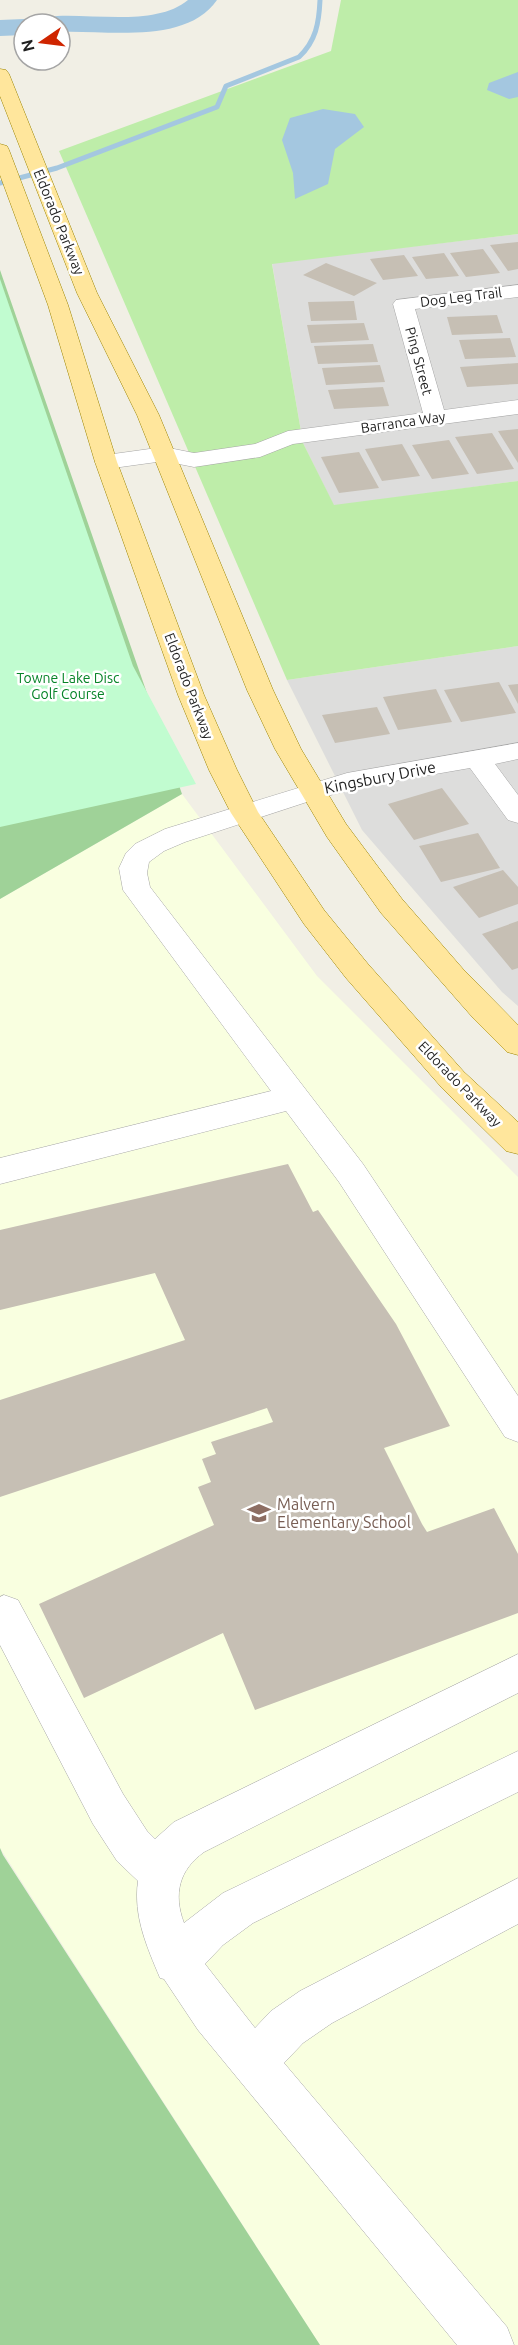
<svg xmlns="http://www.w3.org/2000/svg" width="518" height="2345" viewBox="0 0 518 2345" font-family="Ubuntu,sans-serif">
  <rect width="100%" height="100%" fill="#f1efe5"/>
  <path fill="#dddddc" d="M518,234V481L334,506L303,443L272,263Z
    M518,646V1006L502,992L362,830L287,680Z"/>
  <path fill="#f9ffe0" d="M182,794L317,976L518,1177V2345H320L0,1848V899Z"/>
  <path fill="#beeda9" d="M341,0H518V234L272,264L303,443L334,505L518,481V646L287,680L59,151L331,51Z"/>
  <path fill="#9fd298" d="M0,270L182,794L0,899Z
    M0,1848L3,1855L320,2345H0Z"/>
  <path fill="#c1fcd0" d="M0,279L133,666L196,784L0,827Z"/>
  <path fill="#a4c7e0" d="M518,72V97L509,99L487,90L489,83Z
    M323,109L355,114L364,127L335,149L328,184L295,199L293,173L282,140L290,118Z"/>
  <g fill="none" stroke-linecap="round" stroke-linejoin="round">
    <path stroke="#a4c7e0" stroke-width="5" d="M0,183L57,168L217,107L226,86L299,57C316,41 319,23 320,0"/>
    <path fill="#a4c7e0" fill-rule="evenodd" d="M188,0H217C186,45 107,30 60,32V24H43L47,18L57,16C96,14 157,26 188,0Z
      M24,19L36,24H24V35L0,36V20Z"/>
  </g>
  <path fill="#c6bfb4" d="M518,242V269L508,271L490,245Z
    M483,249L500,273L466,277L450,253Z
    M444,253L459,276L426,279L412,257Z
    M404,255L418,276L383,280L370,259Z
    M326,263L377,283L354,296L303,275Z
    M354,301L357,320L311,321L308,302Z
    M497,315L503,333L452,335L447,317Z
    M364,323L369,340L311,343L307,325Z
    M510,338L516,357L465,359L459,340Z
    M373,344L378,362L318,364L314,346Z
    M518,363V384L467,387L460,367Z
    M380,365L385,382L326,385L322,368Z
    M383,387L389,406L334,409L328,390Z
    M518,429V463L498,431Z
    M492,433L514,469L477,474L455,437Z
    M449,440L469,474L432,479L412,445Z
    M402,444L420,476L382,481L365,449Z
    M359,452L379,488L339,493L321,457Z
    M499,682L516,713L461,722L444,690Z
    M518,684V704L508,685Z
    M436,689L452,722L398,730L383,697Z
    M377,707L390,734L335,743L322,715Z
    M442,788L469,824L414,840L388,804Z
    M478,833L500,868L441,882L419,846Z
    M503,870L518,887V904L479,918L453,887Z
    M518,921V968L512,970L482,934Z
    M288,1164L313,1212L318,1210L396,1324L450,1426L384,1448L422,1524L427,1532L494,1508L518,1554V1613L255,1710L223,1633L84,1698L39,1604L214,1525L198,1487L211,1482L202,1459L216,1454L211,1442L273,1422L267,1408L0,1497V1400L185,1340L155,1273L0,1310V1230Z"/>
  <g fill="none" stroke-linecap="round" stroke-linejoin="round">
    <g stroke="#a6a6a6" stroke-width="1">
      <path id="minor" d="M518,285V297L415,309L444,410L518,400V414L293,444L260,457L194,467L164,461L106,469L98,467L95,462L98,457L106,455L164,447L194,453L255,444L288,431L423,413L393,304L396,300Z
        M518,743V759L495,764L518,795V823L508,820L470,768L366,786L319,798L185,842L164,851L149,862L147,873L150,887L363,1164L518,1396V1442L505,1437L339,1182L286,1111L0,1184V1158L271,1091L123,890L119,868L126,853L135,844L165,829L347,773Z
        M4,1595L18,1600L123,1794L147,1831L155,1839L174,1822L518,1654V1693L204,1852C179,1870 173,1894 184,1923L223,1893L518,1751V1792L253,1923L223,1945L205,1964L255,2028L271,2011L300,1991L518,1878V1924L332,2023L303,2043L284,2063L507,2327L514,2345H457L198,2030L164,1979L160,1978C147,1947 133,1916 138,1881L117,1861L93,1824L0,1645V1597Z"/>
    </g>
    <g stroke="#9b8400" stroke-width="1">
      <path id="major" d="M0,69L6,70L9,74L97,293L159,415L273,690L301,749L346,824L402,899L463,969L518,1025V1055L507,1052L474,1019L381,913L327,837L275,749L247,690L137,415L77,293L0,96Z
        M0,144L7,146L9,150L68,305L117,462L204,695L237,770L258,812L324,910L368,964L464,1072L518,1122V1154L506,1151L442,1088L346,978L304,924L231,813L209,770L178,695L95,462L48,305L0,175Z"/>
    </g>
    <use href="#minor" fill="#fff" fill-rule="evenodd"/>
    <use href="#major" fill="#ffe69c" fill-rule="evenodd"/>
  </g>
  <defs>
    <g id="school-bare" transform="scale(1.8)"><path d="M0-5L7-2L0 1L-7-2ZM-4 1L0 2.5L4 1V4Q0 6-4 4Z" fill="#8d6e63" stroke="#fff" stroke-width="2.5" paint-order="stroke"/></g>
  </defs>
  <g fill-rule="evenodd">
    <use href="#school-bare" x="259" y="1513"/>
  </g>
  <g text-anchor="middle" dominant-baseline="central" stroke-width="5" stroke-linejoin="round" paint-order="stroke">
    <g font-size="14" fill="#1f1f1f" stroke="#fff">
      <text transform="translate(59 222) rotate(68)">Eldorado Parkway</text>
      <text transform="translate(461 297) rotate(-7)">Dog Leg Trail</text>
      <text transform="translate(419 361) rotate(75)">Ping Street</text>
      <text transform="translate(403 422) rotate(-8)">Barranca Way</text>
      <text transform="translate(189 686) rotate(69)">Eldorado Parkway</text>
      <text transform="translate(460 1084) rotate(46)">Eldorado Parkway</text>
    </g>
    <g font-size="14" fill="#078428" stroke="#fff">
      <text x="68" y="678">Towne Lake Disc<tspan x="68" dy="16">Golf Course</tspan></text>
    </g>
    <g font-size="16" fill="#1f1f1f" stroke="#fff">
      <text transform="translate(380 777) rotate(-11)">Kingsbury Drive</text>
    </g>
    <g font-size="16" fill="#785e54" stroke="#fff" text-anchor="start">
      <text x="277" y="1504">Malvern<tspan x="277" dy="18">Elementary School</tspan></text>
    </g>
  </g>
  <g transform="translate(42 42) rotate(256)"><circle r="28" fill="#ffffff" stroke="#a5a5a5" stroke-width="1.5"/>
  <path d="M0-4.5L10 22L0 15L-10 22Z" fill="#cf2500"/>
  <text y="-9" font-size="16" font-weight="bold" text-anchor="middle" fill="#1f1f1f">N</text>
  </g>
</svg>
